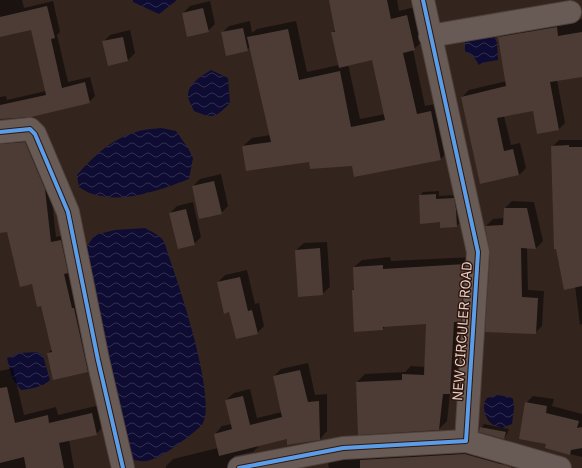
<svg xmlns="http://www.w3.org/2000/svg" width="582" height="468" viewBox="0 0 582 468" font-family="'IBM Plex Sans',sans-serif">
  <defs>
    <pattern id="water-waves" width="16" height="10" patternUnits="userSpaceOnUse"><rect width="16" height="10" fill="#0e0c32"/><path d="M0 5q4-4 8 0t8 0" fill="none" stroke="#312e4e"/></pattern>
  </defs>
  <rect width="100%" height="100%" fill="#34241e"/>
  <path fill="url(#water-waves)" d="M133,0H177L159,14L133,2Z
    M492,31L497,43L498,60L486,62L479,65L474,57L465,51V38Z
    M211,70L228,78L230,103C215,118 214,119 194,111C192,106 188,100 188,96C188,83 202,76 211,70Z
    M161,128L176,131L188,148L193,158L189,179C160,190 124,204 93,194C88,193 84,190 79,187L77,175C93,157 111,139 136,132C144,129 153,129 161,128Z
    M145,228C150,231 159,235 163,240C166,245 167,252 169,257C180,287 216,397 203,423C200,429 177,445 170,450C158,457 149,464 134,460L122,421L88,277L87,246L95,235L115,230Z
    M37,352L43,356L50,380C42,387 31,389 21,390L12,378L7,358L20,353Z
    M497,395L510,397L513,399L514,408L512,424L502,428C499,426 495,426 492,424C485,419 481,405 487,398Z"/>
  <path fill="#0007" fill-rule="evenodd" d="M0,0H22L24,8L53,1L60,32L57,35L68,82L90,77L95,96L89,102L0,119V97L6,96L7,100L46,91L31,28L0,36Z
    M330,0H397L399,11L415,7L423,41L413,50L425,106L440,103L449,150L441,159L353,165L310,161L243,146L252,138L270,135L250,47L247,50L222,33L229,26L250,21L252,33L257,29L296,21L307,72L339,65L332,33L336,29ZM373,59L385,114L360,119L348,64Z
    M210,1L215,24L208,31L183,13L190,6Z
    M582,19V76L557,80L565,123L558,130L534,110L504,116L511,145L520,143L526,168L519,175L462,97L469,90L507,81L499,37L506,31Z
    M130,30L135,53L128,60L103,42L110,35Z
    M0,137H31L50,183L56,237L66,234L93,365L87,371L48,353L52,349L42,305L8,231L0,232Z
    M559,140H582V324L580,325L575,286L552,147Z
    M221,174L228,206L221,213L193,186L200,179Z
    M439,191V196L457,195L460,223L456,226L420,196L423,192Z
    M512,201L534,202L543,241L536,248L527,247L528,290L544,291L542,326L535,333L491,253L486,226L493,219L504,218V209Z
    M193,202L201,237L194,244L170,213L177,206Z
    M327,242L330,287L322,294L296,250L304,243Z
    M390,257L391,261L472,257L469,313L461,321L457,385L450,393L447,421L439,429L357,382L365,374L405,372L411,366L425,367L427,323L386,325L383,329L353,290L355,287L354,267L362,260Z
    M247,270L255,304L259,303L264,326L257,333L230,311L218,282L225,275Z
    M308,363L315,395L327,394V431L320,439L288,438L260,445L253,452L234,456V462L237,468H166V466L173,459L218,448L215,434L222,426L232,424L226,400L234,393L250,389L257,418L282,412L274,376L281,369Z
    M13,368L24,415L56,407L58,415L100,405L105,425L96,434L69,440L74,468H0V371Z
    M533,396L554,399L552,406L582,414V457L546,448L547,443L526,403Z
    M484,424L509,429L507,434L504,438L481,428Z
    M473,446L504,455L500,468H329L328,464L336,456Z"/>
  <path fill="#4d3c35" d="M329,0H387L391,19L407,15L415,50L403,53L417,114L431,111L441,160L354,177L352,166L310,169L309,162L246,171L242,146L271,142L247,37L288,29L299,80L340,71L351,127L385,120L372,60L339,68L331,32H335Z
    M47,6L55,38L51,39L62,88L85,82L90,103L31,117L0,119V105L46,95L31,30L0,37V17Z
    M203,8L209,32L187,37L182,13Z
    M557,27L558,36L582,32V77L550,82L559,130L537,134L533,111L497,118L504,151L513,149L519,175L480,184L461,97L506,86L498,37Z
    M243,28L248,51L226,56L221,32Z
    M123,37L128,61L108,66L102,41Z
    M25,142L45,189L51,242L61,240L68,273L64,274L72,308H74L88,372L53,380L47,353L52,352L41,306L37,307L32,284L20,287L7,232L0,233V144Z
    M569,145V147H582V286L564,290L556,249H554L551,146Z
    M214,181L222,214L199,219L192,186Z
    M436,194V199L454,198L456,209L457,227L440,228V222L420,224L419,195Z
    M504,208H527L536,249L521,248L522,297L538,298L536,334L485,332L490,253L485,226L503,225Z
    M186,209L195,245L178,249L169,213Z
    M320,248L323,295L298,297L295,250Z
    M465,264L461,322H454L450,394H443L439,430L358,435L356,382L402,380V374L424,375L426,324L383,327V330L354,332L352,290H354L353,267L383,265V269Z
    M240,277L248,311L252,310L258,334L236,339L229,312L224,314L217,282Z
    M300,370L308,402L319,401L320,440L287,445V439L219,456L214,434L232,429L225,400L243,396L250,425L282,417L273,376Z
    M7,387L15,423L48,415L49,423L92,413L97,435L59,443L64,468H26L24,457L0,463V388Z
    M525,402L547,406L546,413L579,421L577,428L582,427V448L571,450L570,455L545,448L546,444L519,439Z
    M480,427L506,432L504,439L479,432Z
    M465,454L511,467V468H360V460Z"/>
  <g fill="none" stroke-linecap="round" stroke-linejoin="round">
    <g stroke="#4f413c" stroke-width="24">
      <path id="street" d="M430,36L570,12
        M0,132L30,129L35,134L68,212L98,360L123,468
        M466,441L560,468
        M239,468L343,448L466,441L478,252L423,0"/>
    </g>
    <use href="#street" stroke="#685b56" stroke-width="22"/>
    <g stroke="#31160c" stroke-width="6">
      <path id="cycleway" d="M0,132L30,129L35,134L68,212L98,360L123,468
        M239,468L343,448L466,441L478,252L423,0"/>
    </g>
    <use href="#cycleway" stroke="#5a9eea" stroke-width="4"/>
  </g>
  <g text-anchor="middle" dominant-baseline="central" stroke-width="3" stroke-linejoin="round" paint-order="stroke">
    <g font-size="14" fill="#e6d3cc" stroke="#31160c">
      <text transform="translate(462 331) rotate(-86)">NEW CIRCULER ROAD</text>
    </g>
  </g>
</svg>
